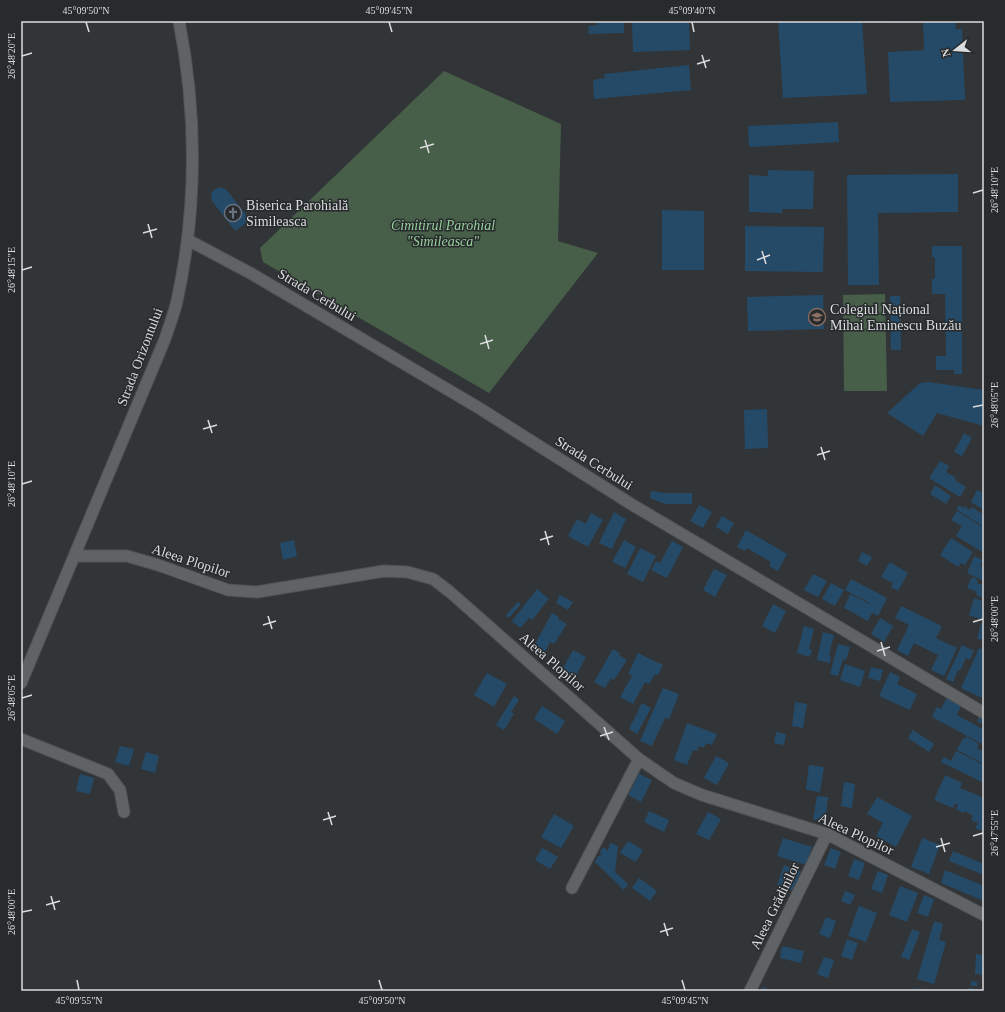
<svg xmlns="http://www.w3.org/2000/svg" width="1005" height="1012" viewBox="0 0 1005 1012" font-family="Georgia,serif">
  <rect width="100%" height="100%" fill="#323537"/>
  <path fill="#475e48" d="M444,71L561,124L558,241L598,253L489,393L263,262L260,248Z
    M885,294L887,391H844L843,295Z"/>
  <path fill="#254a68" d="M597,21H624V33L589,34L588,26L598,25Z
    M632,21H689L690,50L633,52Z
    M778,21H862L867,94L783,98Z
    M892,21H955L956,29H962L965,100L890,102L888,52L924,50L923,22L892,23Z
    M689,65L691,90L594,99L593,80L605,78L604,74Z
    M838,122L839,142L749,147L748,126Z
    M768,170L814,171L813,209H782V213L749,212V175L768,176Z
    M958,174V212L878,213L879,285H848L847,175Z
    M220,187L226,189L250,220L235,231L212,201L211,198L212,192L217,188Z
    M662,210L704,211V270H662Z
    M745,226L824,227L823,272L745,271Z
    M932,246H962V374H954V370H936V356H946L945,294H932V279H935V257H932Z
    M823,295L824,329L748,331L747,297Z
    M890,296H900L901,350H891Z
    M928,382L984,390V426L937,413L923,436L887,413L920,383Z
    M767,409L768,448L745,449L744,410Z
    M964,433L972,438L962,456L954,452Z
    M940,461L949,466L946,472L956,478L955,480L966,487L960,497L929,478Z
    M935,485L951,496L946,504L930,494Z
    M977,490L984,494V510L971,502Z
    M651,491L665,493H692V504H665L650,498Z
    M699,505L712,512L703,528L690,521Z
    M959,505L964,508L965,506L970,510L972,507L984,515V527L956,509Z
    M957,511L984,528V553L956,536L962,526L951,520Z
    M614,512L626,519L612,549L599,543Z
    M591,513L603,520L588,547L568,536L577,519L586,524Z
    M722,516L734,523L728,534L716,527Z
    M746,530L787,554L778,571L769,566L771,562L747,548L745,551L737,547Z
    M951,538L973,552L965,565L961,563L958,567L940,555Z
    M294,540L297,556L283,560L280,543Z
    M624,540L636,547L625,568L612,562Z
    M672,541L683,547L667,578L651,570L656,561L660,563Z
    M640,548L656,556L643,582L627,574Z
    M862,552L872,557L867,566L858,561Z
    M974,556L983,560L980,566L984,568V581L967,573Z
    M890,562L908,573L898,591L891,587L893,583L881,577Z
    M714,569L727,575L715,597L703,590Z
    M813,574L827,581L818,597L804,590Z
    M972,577L978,580L977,583L984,586V599L976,595L977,592L967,588Z
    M851,579L887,598L878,616L872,613L868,621L844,608L850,594L870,604V603L845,590Z
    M831,583L844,590L835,606L822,599Z
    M537,589L549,599L532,620L529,618L520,628L512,621Z
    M560,595L573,602L568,610L556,603Z
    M974,598L983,601L981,608L984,609V620L969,615Z
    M518,602L521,604L509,618L506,615Z
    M773,604L786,611L775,633L762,626Z
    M901,606L942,626L936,638L957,648L944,676L931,670L938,655L914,643L908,656L897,650L909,625L895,618Z
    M552,613L559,617L558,619L567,624L554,644L550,642L545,652L534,646Z
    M880,618L893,626L884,642L871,634Z
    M981,624L984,625V640L977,639Z
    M804,626L814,629L809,649L812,650L810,657L797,653Z
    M823,632L834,635L829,655L831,656L830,663L817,660Z
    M838,644L850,647L846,660L843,659L838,676L830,674Z
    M962,645L974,651L970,660L966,658L960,671L958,670L953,682L946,679Z
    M979,648L984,650V699L961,688Z
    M613,649L620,653L619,655L627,660L614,680L611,678L605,688L594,682Z
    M573,650L586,657L574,679L561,672Z
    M638,653L663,665L658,675L655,674L649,684L645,682L633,704L620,697L632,676L628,674Z
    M845,664L865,671L860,687L840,680Z
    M871,667L883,670L880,681L868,678Z
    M890,672L900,677L897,684L917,694L910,710L879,696Z
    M487,673L507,684L494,707L474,695Z
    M663,688L679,694L669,719L665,718L652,746L640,741Z
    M514,696L519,700L511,712L514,714L504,730L496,725Z
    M948,696L957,701L956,703L961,706L957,715L984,730V745L932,717L937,707L941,709Z
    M795,702L807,704L803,728L792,726Z
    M642,703L651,708L637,734L629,729Z
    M542,706L565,721L557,734L534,719Z
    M980,716L984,718V725L977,721Z
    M687,723L717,734L712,745L706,743L704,748L699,746L697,751L693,750L687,765L674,760Z
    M913,730L934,744L929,752L908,738Z
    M776,732L786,734L784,745L774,743Z
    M966,736L979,744L977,748L984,752V764L957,750L963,738L965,739Z
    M120,746L134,749L129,766L115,762Z
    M956,751L984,765V783L941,762L944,757L951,761Z
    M146,752L159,756L155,773L141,769Z
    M716,756L729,763L717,785L704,778Z
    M809,765L824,767L820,792L806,790Z
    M80,774L94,778L90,794L76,791Z
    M639,774L652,780L641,802L628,795Z
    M945,775L962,783L960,788L984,798V832L975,828L978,823L971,820L973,816L965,811L964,813L956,809L958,805L955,804L953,808L934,800Z
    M844,782L855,784L852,808L841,806Z
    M817,796L828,797L825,821L813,820Z
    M877,797L912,816L896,847L876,836L883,823L867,814Z
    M649,811L669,820L664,832L644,822Z
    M708,812L721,819L709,840L696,834Z
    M554,814L574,826L561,848L541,837Z
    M783,838L812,847L807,865L777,856Z
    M922,838L940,845L929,874L911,867Z
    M628,841L643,850L636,862L620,853Z
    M610,843L618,846L615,872L628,884L624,890L595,862L598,856H601L600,851L604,847L608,851Z
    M542,848L558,857L550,869L535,860Z
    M831,848L841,852L835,869L824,865Z
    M953,851L984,864V875L949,861Z
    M854,859L865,863L859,880L848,876Z
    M784,865L801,871L794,891L777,885Z
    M945,870L984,886V901L941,883Z
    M878,871L888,875L882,893L871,889Z
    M639,878L657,891L650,901L632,888Z
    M900,886L918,893L907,922L889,915Z
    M845,891L855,895L850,905L841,901Z
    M924,895L934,899L928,917L917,913Z
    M859,906L877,913L866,942L848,936Z
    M826,917L836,921L830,938L819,934Z
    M934,921L943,924L939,940L946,942L934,984L917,979Z
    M912,929L920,932L909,960L901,957Z
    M847,939L858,943L852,960L841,956Z
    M782,946L804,951L801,963L780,958Z
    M976,954L984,955V975L975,974Z
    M824,957L834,960L828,978L817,974Z
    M971,981L977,982V986H971Z
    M763,987L772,991H761Z
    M913,988L927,990V991H913Z
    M969,988L982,990L981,991H969Z"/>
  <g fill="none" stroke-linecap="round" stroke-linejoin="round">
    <g stroke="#505254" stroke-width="13">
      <path id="street" d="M188,240L252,274L479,408L631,504L984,713
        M75,556H127L158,565L228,590L257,592L384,571L407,572L433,579L450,592L639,759L674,783L702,795L827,834L984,915
        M21,683L165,339C169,326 174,314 177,301C197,209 197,113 179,21
        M21,739L108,774L120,790L124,812
        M572,888L639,759
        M750,991L827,834"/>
    </g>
    <use href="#street" stroke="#606366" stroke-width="11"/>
  </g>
  <path fill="none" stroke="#dbdcde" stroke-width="1.5" d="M86,22L89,32M389,22L392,32M692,22L694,32M702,55L706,68M22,56L32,53M697,64L710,60M425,140L429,153M420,148L434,144M973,193L983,190M148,224L152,238M143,233L157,229M762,251L766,264M757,260L770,255M22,270L32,267M485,335L489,349M480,344L493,340M973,407L983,405M208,420L212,433M203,429L217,425M821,447L825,460M817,455L830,451M22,484L32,481M545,531L549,545M540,540L553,536M268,616L272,629M973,622L983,619M263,625L276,621M881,642L885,656M877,651L890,647M22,698L32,695M604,727L609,740M600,736L613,732M328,812L332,825M323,820L336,816M973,836L983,833M941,838L945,852M936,847L950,843M51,896L55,910M46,905L60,901M22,912L32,910M664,923L668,936M660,932L673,928M77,980L79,990M379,980L382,990M682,980L685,990"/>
  <defs>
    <g id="church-ring" transform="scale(0.9)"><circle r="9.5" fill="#282b2d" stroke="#6b7280" stroke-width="1.5"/><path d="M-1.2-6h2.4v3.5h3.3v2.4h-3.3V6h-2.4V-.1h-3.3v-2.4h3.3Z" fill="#6b7280"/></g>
    <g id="school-ring" transform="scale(0.9)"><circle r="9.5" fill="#282b2d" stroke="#8d6e63" stroke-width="1.5"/><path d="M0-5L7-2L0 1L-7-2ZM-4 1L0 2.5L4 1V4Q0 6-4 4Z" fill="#8d6e63"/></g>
  </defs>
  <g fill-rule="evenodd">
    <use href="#church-ring" x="233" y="213"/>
    <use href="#school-ring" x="817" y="317"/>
  </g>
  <g text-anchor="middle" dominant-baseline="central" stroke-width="3" stroke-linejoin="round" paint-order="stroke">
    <g font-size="14" fill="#dbdcde" stroke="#282b2d" text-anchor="start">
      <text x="246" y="205">Biserica Parohială<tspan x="246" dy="16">Simileasca</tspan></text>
      <text x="830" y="309">Colegiul Național<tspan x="830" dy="16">Mihai Eminescu Buzău</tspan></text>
    </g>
    <g font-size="14" font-style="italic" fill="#97d19b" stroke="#282b2d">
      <text x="443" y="225">Cimitirul Parohial<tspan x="443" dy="16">"Simileasca"</tspan></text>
    </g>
    <g font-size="14" fill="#dbdcde" stroke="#282b2d">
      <text transform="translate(317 295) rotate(31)">Strada Cerbului</text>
      <text transform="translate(140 357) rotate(-69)">Strada Orizontului</text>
      <text transform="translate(594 463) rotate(32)">Strada Cerbului</text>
      <text transform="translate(191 561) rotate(18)">Aleea Plopilor</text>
      <text transform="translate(552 662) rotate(41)">Aleea Plopilor</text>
      <text transform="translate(856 834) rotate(25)">Aleea Plopilor</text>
      <text transform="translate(775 906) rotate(-64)">Aleea Grădinilor</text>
    </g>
  </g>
  <rect width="1005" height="1012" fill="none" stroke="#282b2d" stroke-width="44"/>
  <g transform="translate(955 50) rotate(253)" stroke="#282b2d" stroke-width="3" paint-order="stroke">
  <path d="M0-3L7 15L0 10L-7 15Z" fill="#dbdcde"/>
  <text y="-6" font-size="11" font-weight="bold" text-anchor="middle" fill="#dbdcde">N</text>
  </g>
  <rect x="22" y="22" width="961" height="968" fill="none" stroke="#dbdcde" stroke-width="1.5"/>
  <g font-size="10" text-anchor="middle" fill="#dbdcde">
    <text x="86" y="14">45°09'50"N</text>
    <text x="389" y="14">45°09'45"N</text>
    <text x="692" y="14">45°09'40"N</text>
    <text transform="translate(11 56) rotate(-90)" y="4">26°48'20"E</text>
    <text transform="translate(994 190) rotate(-90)" y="4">26°48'10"E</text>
    <text transform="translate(11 270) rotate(-90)" y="4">26°48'15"E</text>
    <text transform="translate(994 405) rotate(-90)" y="4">26°48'05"E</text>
    <text transform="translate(11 484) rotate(-90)" y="4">26°48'10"E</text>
    <text transform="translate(994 619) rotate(-90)" y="4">26°48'00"E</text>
    <text transform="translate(11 698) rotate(-90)" y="4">26°48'05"E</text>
    <text transform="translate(994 833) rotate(-90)" y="4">26°47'55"E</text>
    <text transform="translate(11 912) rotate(-90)" y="4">26°48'00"E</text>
    <text x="79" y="1004">45°09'55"N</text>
    <text x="382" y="1004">45°09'50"N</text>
    <text x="685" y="1004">45°09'45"N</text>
  </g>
</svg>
